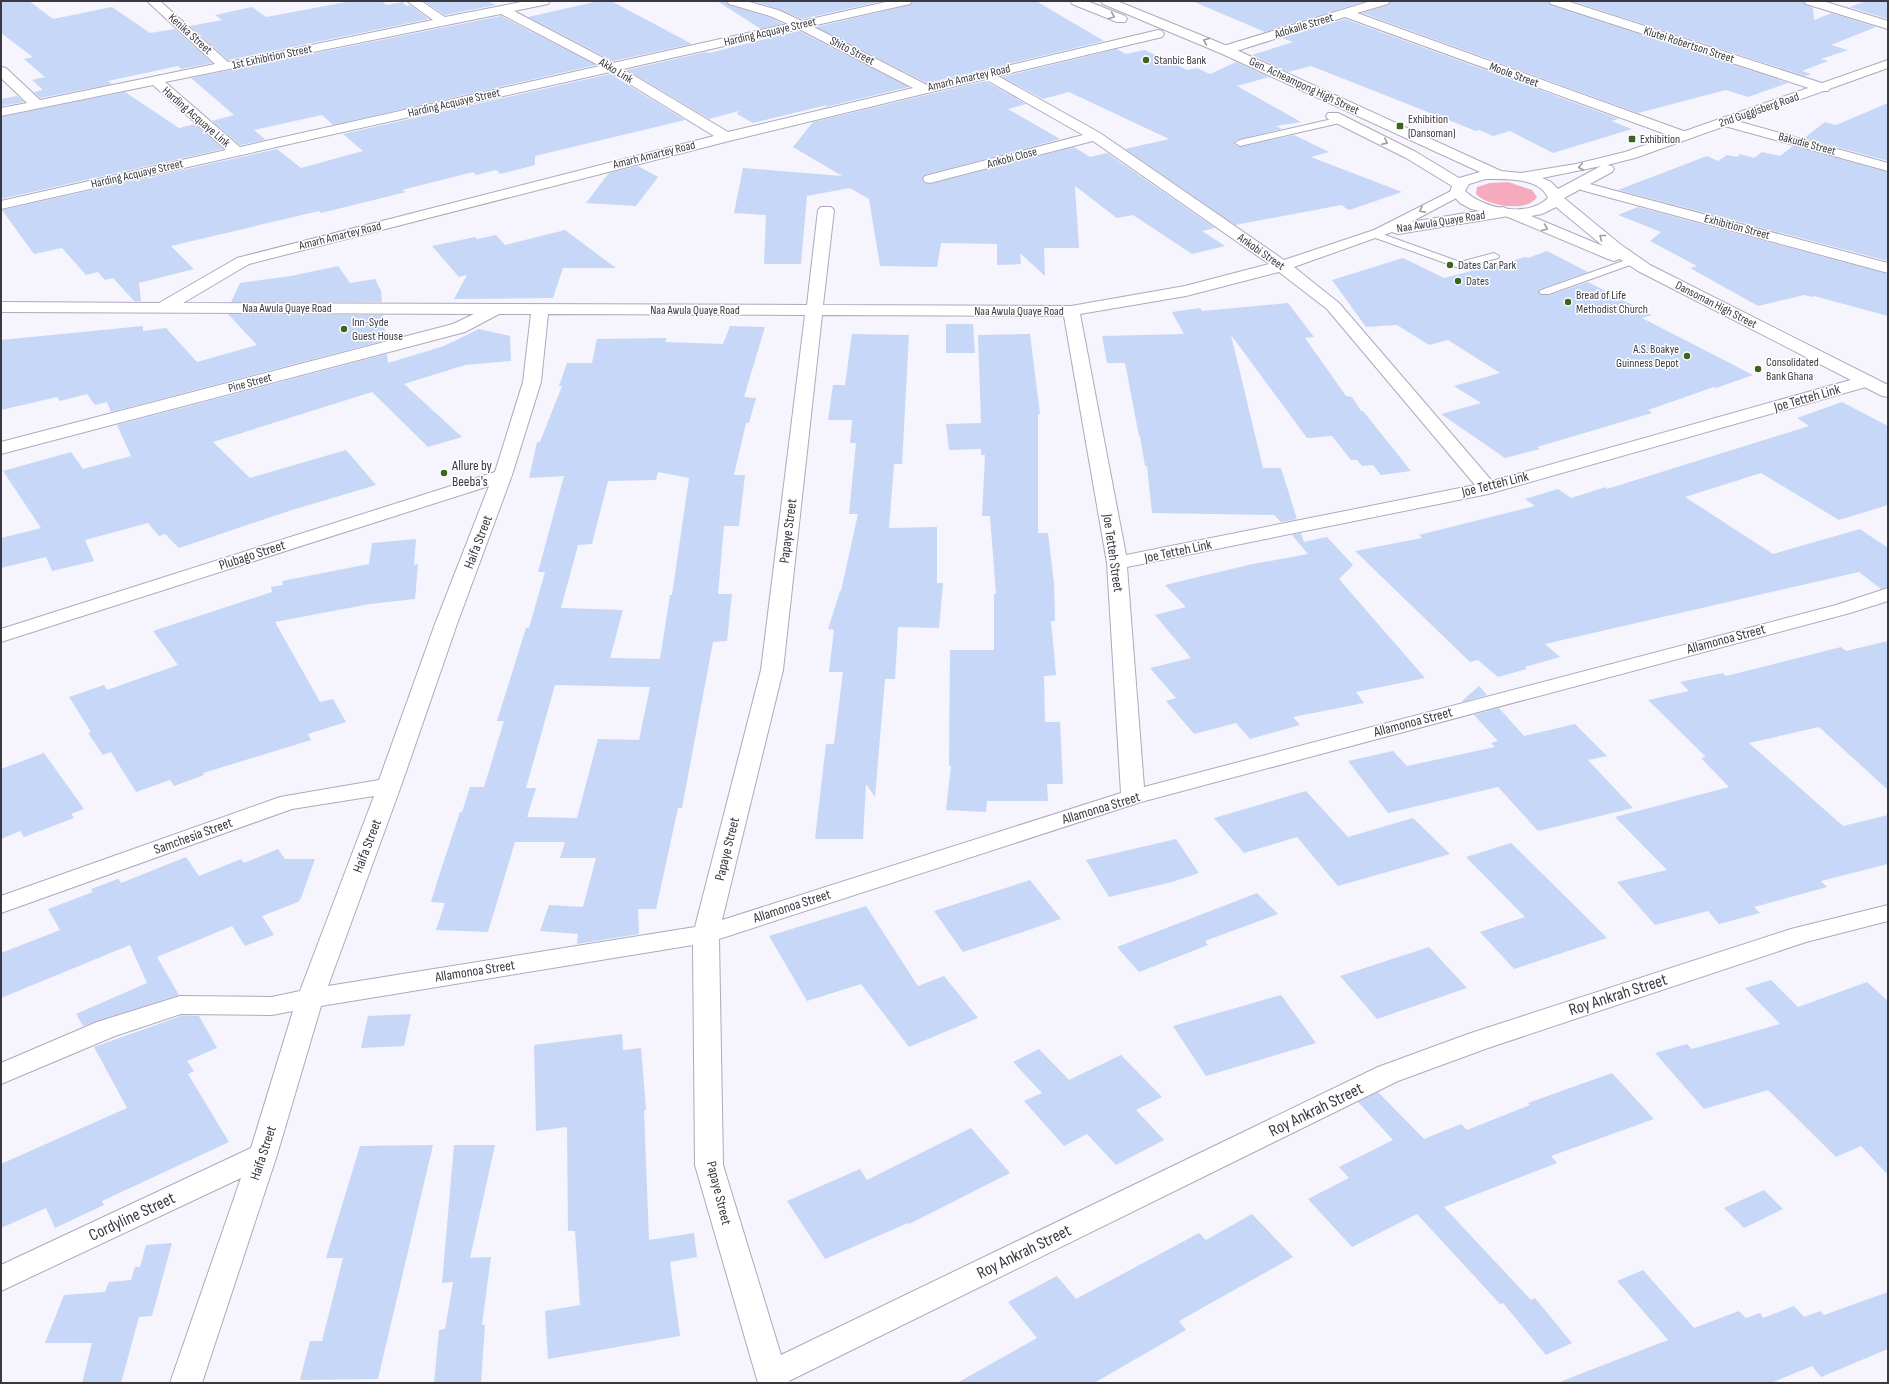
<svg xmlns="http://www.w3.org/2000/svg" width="1889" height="1384" viewBox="0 0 1889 1384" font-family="'Sofia Sans Condensed',sans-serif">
  <rect width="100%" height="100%" fill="#f6f4fd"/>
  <path fill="#f6aabe" d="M1508,182L1532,190L1537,197C1527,213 1487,206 1476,194L1477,187L1490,183Z"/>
  <path fill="#c6d7f8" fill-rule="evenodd" d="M1,1H29L53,19L112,7L150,33L175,29L212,63L181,69L178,66L108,81L112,84L40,98L34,92L43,90L32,80L45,77L24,59L33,57L1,33Z
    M352,1H381L387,5L402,2L407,6L410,5L429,19L228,60L190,26L222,20L215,15L252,7L266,17Z
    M430,1H488L496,5L445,15L425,2Z
    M599,1H611L692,44L613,61L528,17Z
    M717,1H726L729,5L769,17L783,24L761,29Z
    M752,1H883L802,19L778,9Z
    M913,1H1036L1104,41L927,83L816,27L910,5Z
    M1192,1H1366L1265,32Z
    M1391,1H1548L1551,5L1788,83L1748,97L1726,90L1638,113L1362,13L1388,5Z
    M1572,1H1803L1806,5L1813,8L1814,20L1832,13L1876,27L1831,45L1848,50L1821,59L1828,61L1802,71L1811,74L1805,76Z
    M1867,1H1888V19L1849,7Z
    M501,16L596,65L333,125L322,115L254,130L266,140L240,145L212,121L234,115L191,78Z
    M1345,19L1619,119L1611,121L1632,129L1553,153L1510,131L1493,136L1479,130L1476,131L1311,66L1288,72L1252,55L1293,42L1282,38Z
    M799,31L909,87L825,107L827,105L753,123L737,114L739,111L709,119L627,70L706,52L709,53Z
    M1117,49L1126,54L1145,50L1187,70L1197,68L1210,74L1236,62L1269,77L1237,86L1301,122L1276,126L1282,129L1240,139L1234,142V144L1240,147L1294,135L1329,152L1311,157L1402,192L1349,210L1341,205L1235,225L1125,149L1169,139L1069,92L1043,99L1002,77Z
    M610,74L685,120L535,156V165L500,174L496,170L476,175L473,172L402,190L406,192L321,213L319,211L171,246L194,269L139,283L141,301H134L113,278L105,280L98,272L86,275L62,248L34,254L2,210L277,149L301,168L363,151L343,134Z
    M985,81L1026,104L1008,109L1060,139L925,175L922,178L924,183L930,184L1074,147L1090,157L1107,153L1215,228L1202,231L1225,246L1192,254L1133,215L1117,218L1075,186L1079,248H1044L1045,276L1020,253L1021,264L997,265V244L941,243L937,267L880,266L869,199L850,188L807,196L801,264H764L766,215L734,213L743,168L842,176L793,147L813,122Z
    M125,92L179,128L195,124L223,149L1,199V117Z
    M17,96L24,102L1,106V99Z
    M1888,103V161L1804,138L1825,122L1836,125Z
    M1793,146L1888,172V261L1618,190L1707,156L1718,161L1727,155L1737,157L1740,154L1754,158L1762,152L1780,156Z
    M638,166L658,177L636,206L586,203L609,173Z
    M1638,207L1888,274V316L1814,296L1813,297L1804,295L1758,306L1690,268L1697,266L1650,241L1661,232L1618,215Z
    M565,230L616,268H563L553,298L454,299L467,275L459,277L432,246L475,237L477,239L496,235L505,245Z
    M1547,251L1588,272L1540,289L1538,292L1540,295H1550L1588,282L1652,315L1642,318L1753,375L1716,388L1714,387L1648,410L1652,413L1537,447L1540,449L1505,458L1441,414L1481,403L1454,386L1500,373L1448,340L1429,345L1397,325L1366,327L1332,280L1403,258L1444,278L1526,257L1528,258Z
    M338,266L350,283L375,279L381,291L382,302H231L240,283L291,276Z
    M1288,303L1314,337L1305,338L1346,396L1352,397L1361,411H1363L1411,471L1381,475L1373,465L1362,466L1357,460H1351L1332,436L1307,438L1231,335L1263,468H1281L1297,519L1281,522L1274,515L1152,513L1147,466H1145L1140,436H1139L1125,363H1107L1102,336L1184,334L1172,312L1200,308L1202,311Z
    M228,314L383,315L386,340L111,412L107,402L95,405L87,394L60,401L57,397L1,410V340L143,326V331L166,328L197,362L257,345Z
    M946,324H973L975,353H946Z
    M730,326L765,327L744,397L756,398L749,423H746L734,475H745L739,526H724L718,594H732L727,641L713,642L682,808H678L656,909H638L639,934L577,944L578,934L540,931L549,905L583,907L596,858H560L565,842H515L488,932L436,930L445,903L431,902L437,882L460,812H462L470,787H484L504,721H497L526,628H529L545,572H538L564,476L529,478L537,442H540L562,386H559L567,363H592L597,339L667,338L665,342L723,344ZM658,472L689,478L672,595H670L660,659L610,658L623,610L561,608L578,545L592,544L608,481L656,480ZM555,685L650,687L639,740L598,739L577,818L527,817L536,788H526Z
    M479,329L510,336L511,361L465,365L404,384L462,437L428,447L372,392L213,442L250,478L346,450L376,485L292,510L179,548L165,534L159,536L148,523L85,540L94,561L52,571L46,557L1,568V538L41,528L3,471L71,452L83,469L131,456L117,425L387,354L388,363L444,346Z
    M852,334L909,335L902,464H894L889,528L937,527V583H943L939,628L898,627L895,679H885L875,797L866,784L863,839H815L826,744H834L843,672H829L834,630L828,629L840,591H841L858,514H849L856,443H850L852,420H828L833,385H845Z
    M1030,334L1040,414H1038V533H1048L1054,583L1055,621H1051L1056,675L1044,676L1045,722H1060L1063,784H1047L1048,801H987L986,812L946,810L951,766H949L950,650H994V594H996L990,516H982L985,455H981V449L949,450L946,424L981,423L978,335Z
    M1842,402L1888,426V505L1839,520L1761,473L1685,497L1773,554L1860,529L1888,548V587L1881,589L1859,572L1545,644L1560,657L1525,667L1527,669L1498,677L1478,660L1470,662L1355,551L1422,538L1419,535L1535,506L1525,499L1558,489L1571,498L1606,487L1607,489L1809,426L1797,418Z
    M1301,533L1304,542L1327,537L1353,565L1339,579L1425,678L1356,692L1364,703L1293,717L1300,725L1250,739L1236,723L1194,734L1166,701L1176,698L1150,668L1191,658L1155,615L1186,607L1165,585L1248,565L1308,554L1292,535Z
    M416,539L414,565L418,564L415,599L370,604L275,622L320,702L333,699L346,722L308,734L311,740L203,773L204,775L174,786L170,780L136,792L111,752L103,755L88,733L91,732L69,697L104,685L107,690L178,665L153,631L272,592L271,587L283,585L282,581L369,564L372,543Z
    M1888,641V790L1819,727L1749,743L1843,826L1888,815V864L1821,881L1827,887L1754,907L1760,913L1719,924L1708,911L1655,925L1617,882L1667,870L1615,817L1729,787L1701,758L1706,757L1648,700L1689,691L1680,682L1723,673L1726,676L1841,647L1846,651Z
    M1479,686L1487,695L1463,702L1462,701Z
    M1499,708L1524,736L1575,724L1607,756L1588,760L1633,808L1538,831L1498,787L1388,813L1348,761L1393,751L1407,766L1495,747L1491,743L1498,741L1474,715Z
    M44,753L84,809L71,814L74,818L24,837L20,831L1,839V769Z
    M1306,791L1348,837L1413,818L1450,854L1338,886L1297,837L1244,853L1214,818Z
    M1176,839L1199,873L1172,882L1109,897L1086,860Z
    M1511,843L1571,902L1607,938L1514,969L1480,932L1525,917L1466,857Z
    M278,849L285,859H315L301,898L298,902L262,916L274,935L245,946L232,926L157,957L179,995L83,1026L76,1014L147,983L130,945L1,998V953L60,930L48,909L93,892L91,889L118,879L121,883L186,857L199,876L241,859L244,863Z
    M1030,880L1061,919L963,952L934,911Z
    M1257,893L1278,914L1205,941L1208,945L1139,972L1117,947Z
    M866,906L918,986L944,976L978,1018L909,1047L861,984L807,1001L769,936Z
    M1429,947L1467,988L1377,1019L1340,976Z
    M1771,980L1798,1007L1867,982L1888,1001V1175L1861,1146L1836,1157L1768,1090L1704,1109L1655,1053L1687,1044L1692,1049L1780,1024L1745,988Z
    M1281,995L1316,1043L1206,1076L1173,1026Z
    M411,1014L404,1046L361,1048L368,1016Z
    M181,1016H199L217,1048L187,1061L194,1071L188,1074L229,1142L102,1201L104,1205L55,1228L46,1208L1,1228V1164L127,1108L94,1047Z
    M622,1034L623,1050L641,1048L646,1110H644L649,1240L694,1233L697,1257L670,1262L680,1336L548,1359L545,1311L580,1305L575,1231H568L567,1127L536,1131L534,1045Z
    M1039,1049L1069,1080L1121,1055L1162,1097L1136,1110L1164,1140L1116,1165L1087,1134L1064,1146L1024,1101L1042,1093L1013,1062Z
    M1612,1073L1654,1119L1551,1156L1557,1163L1444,1207L1531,1300L1535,1298L1572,1343L1546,1355L1503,1303L1500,1304L1417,1214L1352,1247L1308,1199L1349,1178L1339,1167L1393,1140L1358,1102L1378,1092L1424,1139L1461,1124L1467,1130L1530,1105L1528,1103Z
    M971,1128L1010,1173L909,1224L908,1223L825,1259L787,1201L860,1169L867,1180Z
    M433,1145L378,1379L300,1380L310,1341H322L343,1258H326L360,1146Z
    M454,1145H495L470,1258L491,1257L482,1325H485L481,1383H434L439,1330L445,1329L453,1282L442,1283Z
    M1764,1190L1783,1209L1744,1228L1724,1208Z
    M1252,1214L1293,1257L1179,1321L1186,1330L1094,1383H957L1037,1338L1008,1302L1057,1276L1076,1299L1199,1233L1206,1240Z
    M172,1243L152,1316L139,1317L121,1383H82L92,1343H45L64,1295L105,1292L109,1282L131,1280L135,1267H140L146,1245Z
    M1643,1270L1694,1328L1739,1311L1746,1318L1760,1313L1763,1318L1794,1306L1804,1317L1820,1311L1824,1315L1888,1292V1349L1821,1377L1812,1366L1771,1383H1562V1381L1668,1340L1617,1281Z"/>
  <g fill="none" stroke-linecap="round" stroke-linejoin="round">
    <g stroke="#aea9be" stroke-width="2">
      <path id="lane" d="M1341,117L1344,118V122L1240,146L1235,143L1240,140Z
        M1374,231L1460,262L1494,253L1499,256L1498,258L1459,268L1370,236L1369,234L1370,232Z
        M1629,259L1633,260L1634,262L1633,264L1549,294H1541L1539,292L1541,290Z"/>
    </g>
    <g stroke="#aea9be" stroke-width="2">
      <path id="street" d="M147,1H160L228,62L433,20L407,1H421L445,17L526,1H550L548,4L514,11L613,63L788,24L770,16L729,4L727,1H746L778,10L802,21L890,1H912L910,4L812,26L927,85L1158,30L1162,31L1164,34L1162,37L998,76L1100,133L1284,260L1374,230L1457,188L1462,189L1464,192L1462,195L1411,222L1503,207L1508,209L1511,212L1508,215L1503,217L1398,234L1392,232L1294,267L1339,303L1492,481L1861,377L1867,376L1873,377L1876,381L1873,385L1488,494L1127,567L1144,787L1836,605L1888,588V601L1850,613L1141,802L719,939L723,1165L781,1355L1378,1067L1468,1034L1791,929L1888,905V921L1806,942L1488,1048L1398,1081L789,1381L790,1383H758L695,1165L693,945L321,1006L277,1155L202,1383H170L241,1178L1,1291V1265L251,1148L293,1011L272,1015L181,1014L115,1036L1,1084V1063L97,1022L180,996L272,997L300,991L374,796L292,809L1,913V896L280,797L379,780L435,624L489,486L1,642V629L495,472L523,382L531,314H499L465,332L1,454V442L453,324L474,314L1,312V302L159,303L237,258L714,136L610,72L1,209V201L226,150L153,85L1,116V108L27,103L1,78V67L6,68L40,100L215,64ZM501,14L600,66L240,147L165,82ZM799,29L913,88L728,132L623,69ZM985,79L1083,135L925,176L923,179L925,182L930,183L1093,141L1269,264L1185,286L1071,306L823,305L834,210L831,207H821L818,210L807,305L183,303L249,264L729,141ZM1279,272L1327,309L1475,485L1126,555L1080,314L1186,296ZM548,314L805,315L761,670L695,927L328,986L401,786L457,624L512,475L541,382ZM822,315L1064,316L1107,563L1121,793L722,920L783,670Z
        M1371,1H1390L1388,4L1357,13L1689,133L1691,136L1689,139H1679L1345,17L1230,53L1225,54L1219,50L1220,47Z
        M1549,1H1567L1828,85L1830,88L1828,91H1818L1551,4Z
        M1804,1H1823L1888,21V29L1806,4Z
        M1726,118L1888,163V171L1721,125L1719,122L1721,119Z
        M1586,183L1888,263V273L1581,190L1579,187L1581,184Z"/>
    </g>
    <g stroke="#aea9be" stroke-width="2">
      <path id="secondary" d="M1070,1H1087L1125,16L1127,19L1125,22H1117L1072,4Z
        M1101,1H1117L1230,47L1501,171L1521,173L1576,164L1625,152L1888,60V68L1635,158L1607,165L1612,166L1614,169L1612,172L1564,198L1620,244L1650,265L1888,385V397L1882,396L1638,271L1620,259L1614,261L1608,259L1508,217L1471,209L1460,203L1450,192L1452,186L1406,158L1328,119L1326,116L1328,113H1338L1416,152L1459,178L1480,172L1220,53L1103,4ZM1601,166L1558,189L1551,182L1542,178ZM1486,179C1505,179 1540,177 1548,198C1527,218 1484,209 1465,191L1469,184ZM1556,207L1603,246L1531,216L1542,214Z"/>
    </g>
    <use href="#lane" fill="#fff" fill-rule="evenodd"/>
    <use href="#street" fill="#fff" fill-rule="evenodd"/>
    <use href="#secondary" fill="#fff" fill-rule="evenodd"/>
  </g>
  <defs><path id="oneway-chevron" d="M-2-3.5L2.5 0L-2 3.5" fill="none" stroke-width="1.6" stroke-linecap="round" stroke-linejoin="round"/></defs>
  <g stroke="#9c9ca0">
    <use href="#oneway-chevron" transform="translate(1112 16) rotate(22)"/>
    <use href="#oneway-chevron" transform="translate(1206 41) rotate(-157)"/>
    <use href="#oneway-chevron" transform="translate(1385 142) rotate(27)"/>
    <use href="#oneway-chevron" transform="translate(1581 167) rotate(168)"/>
    <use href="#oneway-chevron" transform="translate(1422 210) rotate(152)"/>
    <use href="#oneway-chevron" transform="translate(1545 228) rotate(23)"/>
    <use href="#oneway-chevron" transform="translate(1602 237) rotate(-142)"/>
  </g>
  <g fill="#3d641f" stroke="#fff" stroke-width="1.5">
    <circle cx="1146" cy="60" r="4"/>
    <rect x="1396" y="122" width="8" height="8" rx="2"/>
    <rect x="1628" y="135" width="8" height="8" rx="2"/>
    <circle cx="1450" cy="265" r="4"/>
    <circle cx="1458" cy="281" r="4"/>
    <circle cx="1568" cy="302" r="4"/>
    <circle cx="344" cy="329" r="4"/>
    <circle cx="1687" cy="356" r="4"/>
    <circle cx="1758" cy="369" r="4"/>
    <circle cx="444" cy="473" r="4"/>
  </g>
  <g text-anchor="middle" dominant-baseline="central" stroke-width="3" stroke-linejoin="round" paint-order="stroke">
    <g font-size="12" fill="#3a3841" stroke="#fff">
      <text transform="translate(1304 26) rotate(-17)">Adokaile Street</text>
      <text transform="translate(770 32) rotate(-13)">Harding Acquaye Street</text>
      <text transform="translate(190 34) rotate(42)">Kenika Street</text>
      <text transform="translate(1689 45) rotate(18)">Klutei Robertson Street</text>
      <text transform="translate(852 51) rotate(27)">Shito Street</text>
      <text transform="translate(272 57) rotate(-12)">1st Exhibition Street</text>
      <text transform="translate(616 71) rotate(31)">Akko Link</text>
      <text transform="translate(1514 75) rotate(20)">Moole Street</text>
      <text transform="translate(969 78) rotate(-13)">Amarh Amartey Road</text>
      <text transform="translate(1304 86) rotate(25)">Gen. Acheampong High Street</text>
      <text transform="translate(454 103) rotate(-13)">Harding Acquaye Street</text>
      <text transform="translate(1759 110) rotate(-19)">2nd Guggisberg Road</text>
      <text transform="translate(196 117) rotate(41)">Harding Acquaye Link</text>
      <text transform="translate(1807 144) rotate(15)">Bakudie Street</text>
      <text transform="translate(654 155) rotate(-14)">Amarh Amartey Road</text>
      <text transform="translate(1012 158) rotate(-15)">Ankobi Close</text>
      <text transform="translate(137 174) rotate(-13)">Harding Acquaye Street</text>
      <text transform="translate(1441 222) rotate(-9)">Naa Awula Quaye Road</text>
      <text transform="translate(1737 227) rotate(15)">Exhibition Street</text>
      <text transform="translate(340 236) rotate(-14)">Amarh Amartey Road</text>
      <text transform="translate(1261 252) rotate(35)">Ankobi Street</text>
      <text transform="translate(1716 305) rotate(27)">Dansoman High Street</text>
      <text x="287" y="308">Naa Awula Quaye Road</text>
      <text x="695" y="310">Naa Awula Quaye Road</text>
      <text x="1019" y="311">Naa Awula Quaye Road</text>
      <text transform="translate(250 383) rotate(-15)">Pine Street</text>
    </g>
    <g font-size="12" fill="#3a3841" stroke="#fff" text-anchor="start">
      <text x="1154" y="60">Stanbic Bank</text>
      <text x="1408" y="119">Exhibition<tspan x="1408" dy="14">(Dansoman)</tspan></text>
      <text x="1640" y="139">Exhibition</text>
      <text x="1458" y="265">Dates Car Park</text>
      <text x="1466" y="281">Dates</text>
      <text x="1576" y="295">Bread of Life<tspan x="1576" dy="14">Methodist Church</tspan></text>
      <text x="352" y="322">Inn-Syde<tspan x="352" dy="14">Guest House</tspan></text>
      <text x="1679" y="349" text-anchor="end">A.S. Boakye<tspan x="1679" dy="14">Guinness Depot</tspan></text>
      <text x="1766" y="362">Consolidated<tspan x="1766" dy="14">Bank Ghana</tspan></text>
    </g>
    <g font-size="14" fill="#3a3841" stroke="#fff">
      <text transform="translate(1807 398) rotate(-16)">Joe Tetteh Link</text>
      <text transform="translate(1495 484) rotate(-14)">Joe Tetteh Link</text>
      <text transform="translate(788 531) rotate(-83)">Papaye Street</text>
      <text transform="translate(478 542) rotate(-69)">Haifa Street</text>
      <text transform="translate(1178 551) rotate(-12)">Joe Tetteh Link</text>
      <text transform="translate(1113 553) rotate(82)">Joe Tetteh Street</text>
      <text transform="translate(252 555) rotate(-18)">Plubago Street</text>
      <text transform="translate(1726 639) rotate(-15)">Allamonoa Street</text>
      <text transform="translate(1413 722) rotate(-15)">Allamonoa Street</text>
      <text transform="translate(1101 808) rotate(-17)">Allamonoa Street</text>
      <text transform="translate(193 836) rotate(-20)">Samchesia Street</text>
      <text transform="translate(367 846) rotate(-69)">Haifa Street</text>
      <text transform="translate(727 849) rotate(-76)">Papaye Street</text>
      <text transform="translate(792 906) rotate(-18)">Allamonoa Street</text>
      <text transform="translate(475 971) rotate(-9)">Allamonoa Street</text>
      <text transform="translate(263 1153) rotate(-72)">Haifa Street</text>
      <text transform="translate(719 1193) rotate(76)">Papaye Street</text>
    </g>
    <g font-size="14" fill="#3a3841" stroke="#fff" text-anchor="start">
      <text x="452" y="465">Allure by<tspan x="452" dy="16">Beeba's</tspan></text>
    </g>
    <g font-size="17" fill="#3a3841" stroke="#fff">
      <text transform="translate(1618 995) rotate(-18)">Roy Ankrah Street</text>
      <text transform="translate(1316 1110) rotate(-26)">Roy Ankrah Street</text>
      <text transform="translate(132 1217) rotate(-25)">Cordyline Street</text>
      <text transform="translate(1024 1252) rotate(-26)">Roy Ankrah Street</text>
    </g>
  </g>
  <rect width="1889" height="1384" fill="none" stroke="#3a3841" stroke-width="4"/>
</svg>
